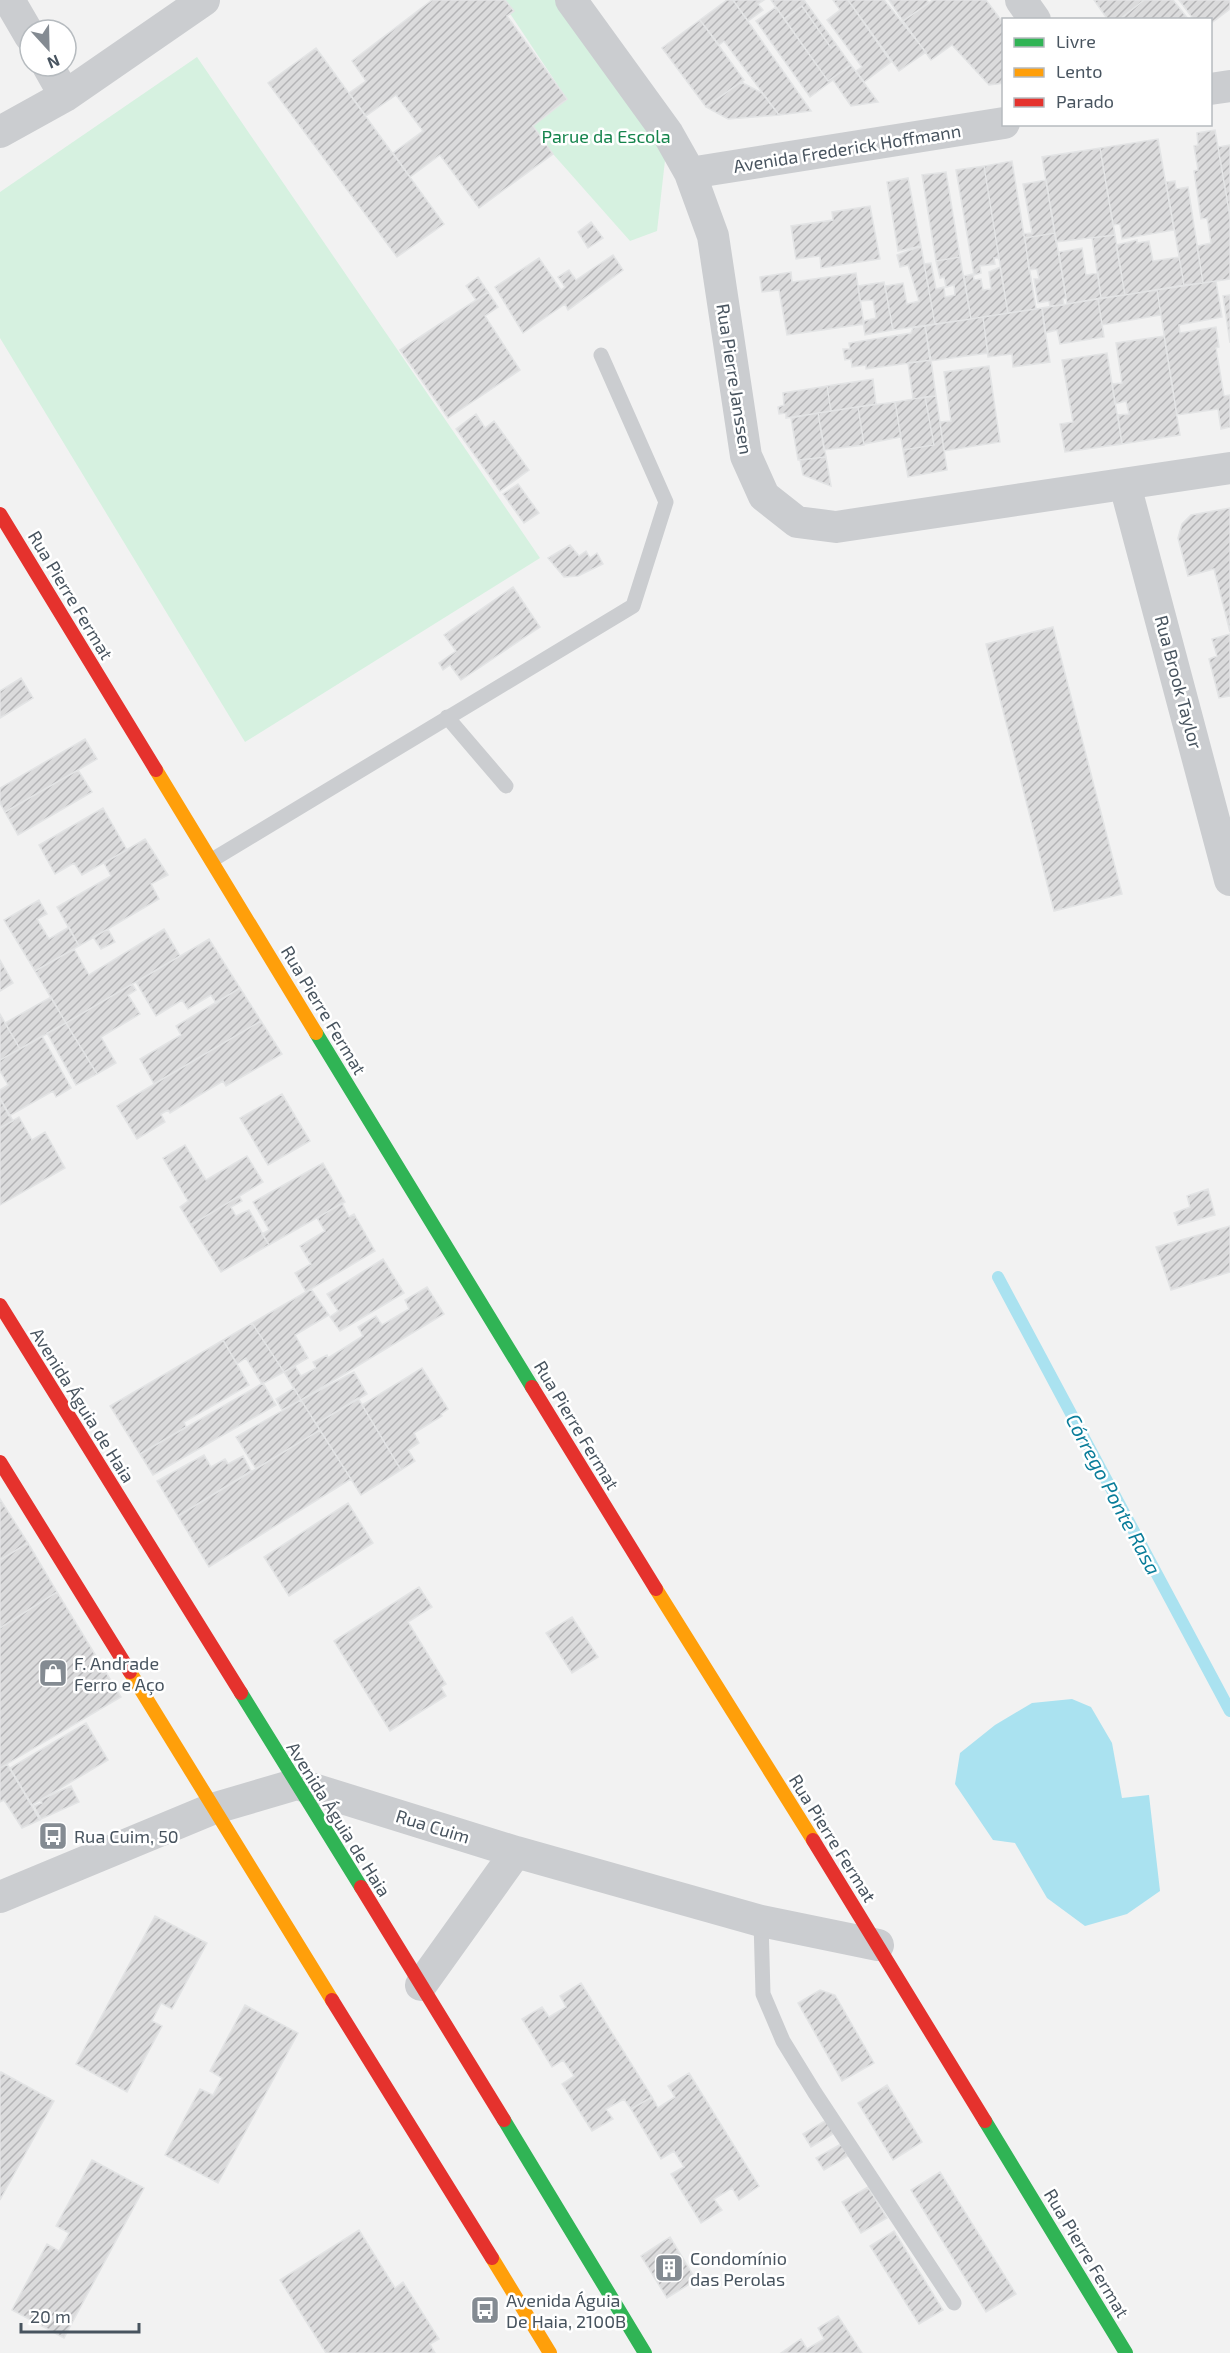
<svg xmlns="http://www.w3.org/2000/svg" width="1230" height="2353" viewBox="0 0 1230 2353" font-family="'Exo 2',sans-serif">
  <defs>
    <pattern id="building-hatch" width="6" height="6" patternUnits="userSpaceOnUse" patternTransform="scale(1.5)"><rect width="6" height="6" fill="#dbdbdc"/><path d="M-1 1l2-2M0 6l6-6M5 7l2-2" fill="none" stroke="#b4b4b6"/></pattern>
  </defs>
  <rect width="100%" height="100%" fill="#f2f2f2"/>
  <path fill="#d6f1e0" d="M501,0H571L668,134L657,231L630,241L553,154L533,126L567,99Z
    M197,57L540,558L245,742L0,338V192Z"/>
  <path fill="#aae2f0" d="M1072,1699L1091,1707L1112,1743L1122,1798L1149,1795L1160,1891L1127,1914L1085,1926L1047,1898L1015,1843L993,1840L955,1784L960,1753L995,1725L1032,1703Z"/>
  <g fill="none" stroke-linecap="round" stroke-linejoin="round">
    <path stroke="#aae2f0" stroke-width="12" d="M998,1277L1230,1711"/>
  </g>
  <path fill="url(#building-hatch)" stroke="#e3e4e5" stroke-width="1.5" d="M432,0H505L514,11L507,16L567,99L533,126L553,154L479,208L440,155L410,177L393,153L423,131L396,95L366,116L349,93L366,81L352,61Z
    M727,0H733L811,111L779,115L724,41L719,45L700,20Z
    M733,0H764L758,4L763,10L748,21Z
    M771,0H804L836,44L831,48L802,6L784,19Z
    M833,0H848L891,62L864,82L856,71L862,67L827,20L840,10Z
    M848,0H884L926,52L899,71Z
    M889,0H927L929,3L903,21Z
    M933,0H986L1004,24V83L989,85L952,45L931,60L903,21Z
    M1094,0H1144L1119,20H1108Z
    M1144,0H1173L1189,20H1119Z
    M1179,0H1230V9L1210,24V20H1194Z
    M802,6L831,48L836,44L851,65L828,81L784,19Z
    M776,7L828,81L851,65L878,102L851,106L833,80L810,97L756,21Z
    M700,20L744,80L706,107L662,48Z
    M316,48L444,224L397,257L268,83Z
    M741,82L762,93L779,115L728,119L706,107Z
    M1215,130L1230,217V279L1203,283L1197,246L1211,243L1207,218L1201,219L1194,171L1198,170L1194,146L1198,145L1197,133Z
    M1158,139L1174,230L1122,239L1120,224L1113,225L1100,148Z
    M1230,145V217L1218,147Z
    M1100,148L1115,235L1056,242L1042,157Z
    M1012,161L1036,309L1008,313L984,166Z
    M984,166L999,258H994L995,264L980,266L981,273L974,275L956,170Z
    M946,172L960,257L936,261L922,175Z
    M908,178L921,246L898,251L887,182Z
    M1046,180L1055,233L1025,238L1023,234L1032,233L1023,184Z
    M1175,181L1176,189L1188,187L1203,283L1184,285L1166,182Z
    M870,206L880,259L821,268L820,256L796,259L791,226L833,220L832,212Z
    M591,222L603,238L588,248L578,232Z
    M1055,233L1066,298L1063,299L1064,305L1050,306L1049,301L1038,303L1034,279H1039L1037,269L1029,270L1025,238Z
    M1115,235L1125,295L1101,298L1092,238Z
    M1137,240V243L1149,241L1153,261L1179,257L1184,285L1125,295L1116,245Z
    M921,246L935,324L893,330L885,286L903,283L907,304L919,301L908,265L900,267L897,255Z
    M1082,248L1086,275L1098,273L1101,298L1067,304L1059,252Z
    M613,255L623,270L568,310L565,304L523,333L495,287L539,258L561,290L565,287L558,277L569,270L576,280Z
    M960,257L971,319L935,324L924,264L931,263L936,289L944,287L945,297L955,295L954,285L946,287L944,277L940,278L936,261Z
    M1000,267L1008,313L971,319L964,276L973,274L974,280L981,279L983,290L991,289L989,272Z
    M791,272L792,282L856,273L864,324L787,335L779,290L762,292L760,277Z
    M478,277L488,292L476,300L466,286Z
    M1216,281L1222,317L1179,325L1180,333L1216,327L1219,347L1216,348L1224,396L1230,395V427L1221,429L1218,409L1177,415L1157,290Z
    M884,282L893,330L865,335L863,321L876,318L873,300L860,301L858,286Z
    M1157,290L1161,315L1102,325L1098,299Z
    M488,292L498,307L485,316L520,370L448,418L400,350Z
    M1230,295V343L1223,296Z
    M1098,299L1104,337L1060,344L1057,330L1045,333L1042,308Z
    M1042,308L1050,362L1013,367L1012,354L988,357L983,317Z
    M983,317L988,353L930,361L925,326Z
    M925,326L931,360L866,369V365L852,367L851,359L845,360L843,349H850L849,343L911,333L913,328Z
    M1164,336L1180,435L1122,444L1118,415L1129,414L1126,401L1115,404L1112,384L1122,383L1116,343Z
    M1107,353L1122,444L1065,452L1060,424L1073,422L1062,360Z
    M931,360L936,396L913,399L908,363Z
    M989,366L1000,442L944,451L940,422L951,421L944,372Z
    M873,379L876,404L831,411L827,386Z
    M827,386L831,411L786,418V413L779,414L778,407L784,405L783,393Z
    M936,396L947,470L908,477L903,450L934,445L925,397Z
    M925,397L934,445L903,450L895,402Z
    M895,402L901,437L864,444L858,407Z
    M858,407L864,445L824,450L818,413Z
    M818,413L826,457L798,460L791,418Z
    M476,414L485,428L494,421L529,470L500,491L456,429Z
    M826,457L831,486L803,475L800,460Z
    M518,484L539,513L524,523L503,494Z
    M1230,508V632L1214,569L1188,576L1178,538L1182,524L1191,515Z
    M570,545L579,556L586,551L590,558L597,553L603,564L578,576L564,577L548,558Z
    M513,587L540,627L461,680L450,665L443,670L439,663L456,651L444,635Z
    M1053,627L1122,894L1054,911L986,644Z
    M1230,634V696L1219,698L1209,659L1217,656L1212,639Z
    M21,678L33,698L0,718V691Z
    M85,739L97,759L5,812L0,803V788Z
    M78,770L92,792L18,835L5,812Z
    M103,808L127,850L82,875L74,863L55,874L39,845Z
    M145,839L168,875L151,884L159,899L79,946L57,907L111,876L104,863Z
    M39,900L47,914L37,919L49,939L69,927L79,946L35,971L4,920Z
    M108,929L115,942L101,949L93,937Z
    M164,929L180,956L66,1023L35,971L74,949L89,975Z
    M209,939L240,988L216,1003L211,995L188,1009L182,1000L156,1016L136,982Z
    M0,960L13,983L0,991Z
    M132,984L136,990L128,995L140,1014L101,1037L116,1063L97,1074L66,1023Z
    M240,988L261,1021L154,1084L140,1059L181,1035L176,1026Z
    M51,997L66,1023L20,1049L5,1023Z
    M0,1014L20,1049L0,1060Z
    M261,1021L282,1054L226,1086L223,1081L170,1113L168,1110L161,1114L165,1122L137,1139L117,1106Z
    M66,1023L97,1074L76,1085L47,1033Z
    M42,1036L71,1088L56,1097L53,1091L9,1116L0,1098V1090L8,1085L0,1071V1060Z
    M282,1094L310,1141L268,1165L240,1118Z
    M0,1098L13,1121L0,1128Z
    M19,1117L32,1140L45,1132L65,1168L0,1205V1128Z
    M185,1145L206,1180L247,1156L263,1182L191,1225L180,1207L188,1201L163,1158Z
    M323,1163L345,1202L269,1245L262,1234L269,1230L253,1202Z
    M1208,1189L1215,1215L1178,1225L1174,1213L1190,1207L1187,1196Z
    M239,1196L242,1201L231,1207L236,1216L249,1210L269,1245L221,1272L191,1225Z
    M342,1203L349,1217L354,1214L375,1251L306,1292L295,1273L311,1264L300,1246L325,1231L317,1218Z
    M1230,1226V1272L1171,1290L1156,1247Z
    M383,1259L404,1293L340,1331L330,1317L338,1311L327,1294Z
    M427,1287L444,1314L301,1400L284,1372L295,1366L301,1376L316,1368L313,1362L327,1355L328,1358L363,1336L358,1327L376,1316L382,1325L409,1309L405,1300Z
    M311,1289L329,1315L295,1335L308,1358L284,1372L252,1323Z
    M252,1323L284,1372L262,1384L246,1358L237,1364L223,1340Z
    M223,1340L249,1385L184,1422L186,1427L140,1454L110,1406Z
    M422,1368L448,1409L441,1414L442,1416L414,1433L419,1443L408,1450L415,1461L401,1470L362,1405Z
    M354,1372L367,1394L316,1424L301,1400Z
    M263,1383L276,1405L153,1475L140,1454Z
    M294,1388L301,1400L282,1410L276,1399Z
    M358,1398L401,1470L361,1495L316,1424Z
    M301,1400L320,1430L256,1469L236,1437Z
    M320,1430L351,1479L209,1567L178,1516Z
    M204,1455L211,1467L225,1459L228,1464L243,1456L251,1471L178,1516L157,1481Z
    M0,1499L28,1543L0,1560Z
    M348,1503L373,1543L289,1596L264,1557Z
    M28,1543L57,1592L0,1628V1560Z
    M419,1587L432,1607L408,1622L446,1684L441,1687L446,1696L390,1731L334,1641Z
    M57,1592L121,1697L0,1768V1628Z
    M572,1617L598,1657L572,1673L546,1633Z
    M86,1723L108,1760L32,1805L10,1768Z
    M7,1764L40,1820L22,1828L4,1800L0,1802V1768Z
    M71,1786L79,1802L41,1819L34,1806L42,1803L40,1800Z
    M155,1916L207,1943L172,2009L161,2003L152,2021L162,2026L127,2092L76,2064Z
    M581,1983L652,2097L631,2109L624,2099L606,2109L613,2119L592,2131L562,2084L574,2076L563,2060L552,2067L522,2019L542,2007L549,2017L566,2007L560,1996Z
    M820,1990L835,1995L874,2063L842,2081L798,2003Z
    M245,2005L298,2033L218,2183L165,2155L200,2089L213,2095L222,2078L210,2071Z
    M1,2072L54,2101L0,2200V2075Z
    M689,2073L759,2186L739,2200L732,2188L714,2199L722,2210L701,2223L671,2174L684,2167L674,2151L661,2159L631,2109L652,2097L658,2108L675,2097L668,2086Z
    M887,2085L922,2142L893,2160L858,2103Z
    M828,2119L836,2132L811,2147L803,2134Z
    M841,2144L848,2156L824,2170L816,2158Z
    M92,2160L144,2188L64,2338L12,2310L47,2244L59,2251L69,2233L56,2226Z
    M940,2172L1016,2294L986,2312L911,2190Z
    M868,2187L887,2218L861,2233L842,2202Z
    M359,2230L395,2288L403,2282L439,2339L430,2344L435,2353H326L280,2280Z
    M894,2231L943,2310L919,2324L870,2246Z
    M670,2237L696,2280L667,2298L641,2256Z
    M838,2316L862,2353H781L801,2339L807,2349L824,2339L818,2328Z"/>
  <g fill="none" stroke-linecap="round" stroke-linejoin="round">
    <path stroke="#cbcdd0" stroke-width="15" d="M447,717L506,786
      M212,860L633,606L666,502L601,355
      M761,1921L763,1994L783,2041L815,2093L954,2303"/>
    <path stroke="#cbcdd0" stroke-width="32" d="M9,0L30,36
      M571,0L668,134L690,173L713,236L746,456L764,496L797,522L836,527L1230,468
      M1021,0L1035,20
      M48,66L65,96
      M1210,89L1230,86
      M0,132L65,96L204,0
      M690,173L1004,123
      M1125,485L1230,880
      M0,1897L212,1809L297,1784L516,1852L761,1921L878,1945
      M421,1985L516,1852"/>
    <path stroke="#30b455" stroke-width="14" d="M316,1033L532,1387
      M241,1693L361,1887
      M504,2120L645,2353
      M985,2121L1126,2353"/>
    <path stroke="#ff9f0a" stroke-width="14" d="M156,770L316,1033
      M656,1589L813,1840
      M130,1672L332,2000
      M492,2258L550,2353"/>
    <path stroke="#e5322d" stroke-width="14" d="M0,514L156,770
      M0,1305L241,1693
      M532,1387L656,1589
      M0,1462L130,1672
      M813,1840L985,2121
      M361,1887L504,2120
      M332,2000L492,2258"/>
  </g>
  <defs>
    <g id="shop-square" transform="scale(1.5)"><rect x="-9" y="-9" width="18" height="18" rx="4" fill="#848b92" stroke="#fff"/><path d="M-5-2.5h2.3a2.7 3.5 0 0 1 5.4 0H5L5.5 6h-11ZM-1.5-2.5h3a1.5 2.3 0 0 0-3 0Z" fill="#fff"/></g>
    <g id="bus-square" transform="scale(1.5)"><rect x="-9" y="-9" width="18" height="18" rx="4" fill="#848b92" stroke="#fff"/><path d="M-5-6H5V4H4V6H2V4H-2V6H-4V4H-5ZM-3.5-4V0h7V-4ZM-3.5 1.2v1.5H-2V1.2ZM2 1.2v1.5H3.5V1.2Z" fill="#fff"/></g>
    <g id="building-square" transform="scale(1.5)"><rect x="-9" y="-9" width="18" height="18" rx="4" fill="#848b92" stroke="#fff"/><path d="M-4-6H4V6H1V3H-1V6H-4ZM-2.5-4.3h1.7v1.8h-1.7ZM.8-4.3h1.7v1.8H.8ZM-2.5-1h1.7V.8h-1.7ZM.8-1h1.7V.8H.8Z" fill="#fff"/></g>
  </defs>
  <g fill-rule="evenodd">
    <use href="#shop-square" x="53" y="1673"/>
    <use href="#bus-square" x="53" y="1836"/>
    <use href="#building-square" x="669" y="2268"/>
    <use href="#bus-square" x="485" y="2310"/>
  </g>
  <g text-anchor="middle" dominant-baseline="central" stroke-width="5" stroke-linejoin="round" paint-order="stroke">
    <g font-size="18" fill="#15844c" stroke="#fff">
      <text x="606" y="136">Parue da Escola</text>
    </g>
    <g font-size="18" fill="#48545f" stroke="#fff">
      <text transform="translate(847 148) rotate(-9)">Avenida Frederick Hoffmann</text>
      <text transform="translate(735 379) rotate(81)">Rua Pierre Janssen</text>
      <text transform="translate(71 595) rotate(59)">Rua Pierre Fermat</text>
      <text transform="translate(1179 682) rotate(75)">Rua Brook Taylor</text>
      <text transform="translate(324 1010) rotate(59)">Rua Pierre Fermat</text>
      <text transform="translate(83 1405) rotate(58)">Avenida Águia de Haia</text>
      <text transform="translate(577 1425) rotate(59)">Rua Pierre Fermat</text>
      <text transform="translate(339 1819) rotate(58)">Avenida Águia de Haia</text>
      <text transform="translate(433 1826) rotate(17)">Rua Cuim</text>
      <text transform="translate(833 1838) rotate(58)">Rua Pierre Fermat</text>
      <text transform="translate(1087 2253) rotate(59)">Rua Pierre Fermat</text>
    </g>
    <g font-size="18" fill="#48545f" stroke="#fff" text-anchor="start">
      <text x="74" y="1663">F. Andrade<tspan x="74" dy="21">Ferro e Aço</tspan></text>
      <text x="74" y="1836">Rua Cuim, 50</text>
      <text x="690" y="2258">Condomínio<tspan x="690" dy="21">das Perolas</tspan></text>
      <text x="506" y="2300">Avenida Águia<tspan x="506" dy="21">De Haia, 2100B</tspan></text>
    </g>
    <g font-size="20" font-style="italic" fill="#097d9a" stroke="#fff">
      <text transform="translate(1114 1494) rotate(62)">Córrego Ponte Rasa</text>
    </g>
  </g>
  <rect x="1002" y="18" width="210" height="108" fill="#ffffff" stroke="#b6bbbf" stroke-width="1.5"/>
  <rect x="1014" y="38" width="30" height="9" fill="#30b455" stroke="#b6bbbf" stroke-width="1.5"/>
  <text x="1056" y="48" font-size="18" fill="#48545f">Livre</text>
  <rect x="1014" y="68" width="30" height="9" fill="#ff9f0a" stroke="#b6bbbf" stroke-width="1.5"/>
  <text x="1056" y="78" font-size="18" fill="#48545f">Lento</text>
  <rect x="1014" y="98" width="30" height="9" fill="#e5322d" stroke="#b6bbbf" stroke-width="1.5"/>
  <text x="1056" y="108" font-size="18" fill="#48545f">Parado</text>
  <g transform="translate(48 48) rotate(158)"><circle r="28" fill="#ffffff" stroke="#b6bbbf" stroke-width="1.5"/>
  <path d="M0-4.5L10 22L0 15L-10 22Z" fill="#848b92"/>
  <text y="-9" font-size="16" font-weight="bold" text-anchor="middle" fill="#48545f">N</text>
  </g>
  <path d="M21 2323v9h118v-9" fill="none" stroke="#48545f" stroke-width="3"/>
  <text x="30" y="2323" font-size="18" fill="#48545f" stroke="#ffffff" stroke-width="4.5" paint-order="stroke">20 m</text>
</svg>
